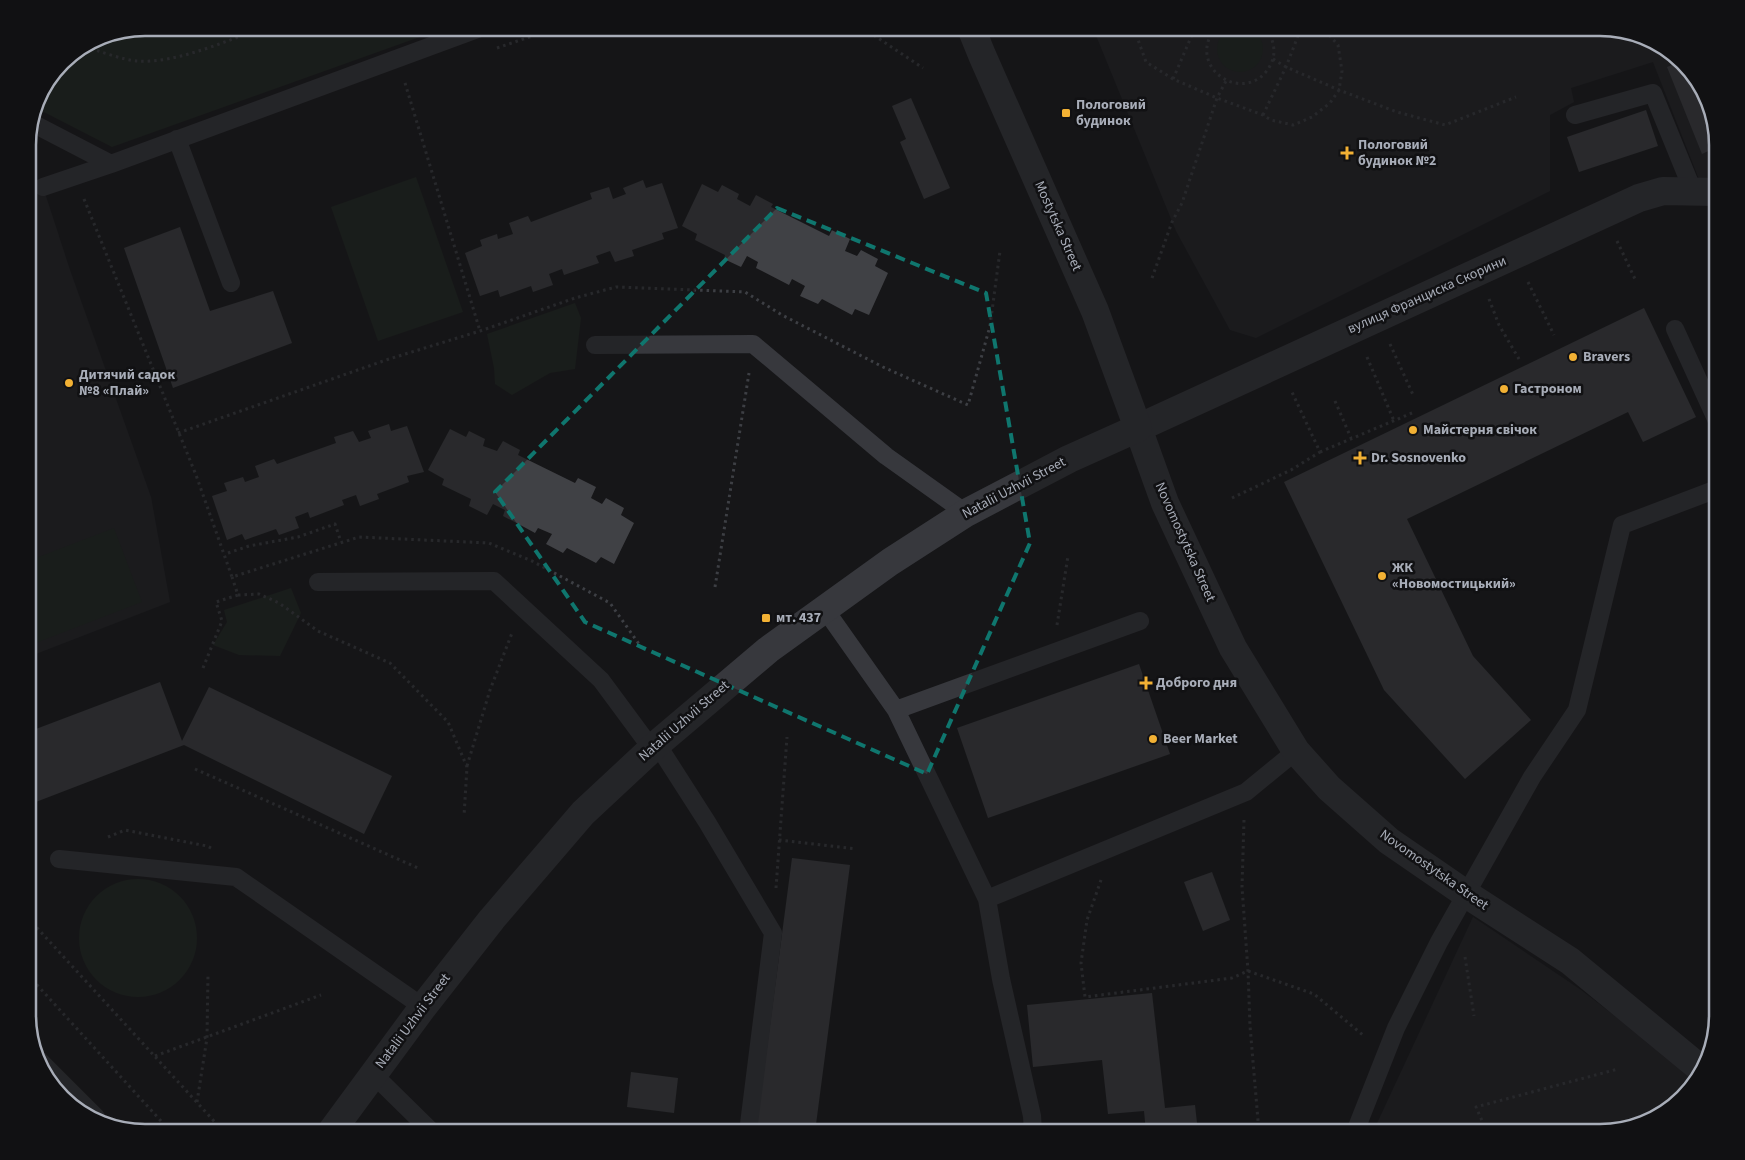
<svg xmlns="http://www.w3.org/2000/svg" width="1745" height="1160" viewBox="0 0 1745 1160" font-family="'Source Sans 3',sans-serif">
  <rect width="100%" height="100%" fill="#161618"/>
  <path fill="#222225" d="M1093,28H1600L1666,47L1702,87L1717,145V220L1704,192L1653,62L1571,88L1574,102L1550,115V191L1256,338L1230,330L1176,231Z
    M28,183L43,187L70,270L151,497L170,602L28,657Z
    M1473,917L1581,990L1687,1071L1697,1081L1658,1117L1600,1132H1373Z"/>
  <path fill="#1e261f" d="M1217 49a23 23 0 1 1 46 0a23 23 0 1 1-46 0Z
    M145,28H445L112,147L36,108L39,93L62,62L100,36Z
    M416,177L463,312L378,341L331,207Z
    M575,303L581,318L575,369L550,373L512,395L495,384L494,368L487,334Z
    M114,528L142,602L28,646V561Z
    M291,588L301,613L280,656L239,655L213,645L227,622L224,610Z
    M79 938a59 59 0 1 1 118 0a59 59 0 1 1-118 0Z"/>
  <path fill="#404145" d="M1679,62L1702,87L1717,145V147L1702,154L1667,67Z
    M911,98L950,188L924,199L900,142L906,139L892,106Z
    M1646,110L1658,146L1579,172L1567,137Z
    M643,180L646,188L662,183L678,228L662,233L664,239L632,250L634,256L615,262L610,251L596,256L599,263L564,275L562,269L549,274L553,285L533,292L531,286L500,297L498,290L480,296L465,253L482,246L480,240L497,234L498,239L513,234L509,223L528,216L531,222L592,199L590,193L609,187L613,199L626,194L623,188Z
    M702,184L718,192L722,185L739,194L737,199L750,206L756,195L773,204L771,207L829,236L832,230L850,239L845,251L857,256L861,250L878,259L875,266L888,273L869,315L855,309L852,315L822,299L818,304L800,296L805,286L792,279L789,285L756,268L758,262L747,256L741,267L724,259L725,255L695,240L697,234L682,226Z
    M180,227L210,311L273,291L292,343L173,388L124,248Z
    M1644,308L1696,417L1643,442L1628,412L1407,519L1473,656L1531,720L1465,779L1384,690L1284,482Z
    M389,424L391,431L407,426L424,472L407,476L409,482L377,494L379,499L360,506L356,495L342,500L344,505L310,518L308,512L295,517L299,528L279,535L276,529L245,540L242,534L227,540L212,496L227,491L224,483L243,477L245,482L259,477L255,466L274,459L277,464L336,443L334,437L353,431L359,442L371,438L368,431Z
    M450,429L466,437L469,431L485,439L483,446L497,451L503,441L520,450L518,455L575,483L578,478L596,487L591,498L602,504L606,498L624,508L621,515L634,523L614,564L601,557L596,563L567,548L563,553L546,544L552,534L538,528L535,533L524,527L503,516L505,510L493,504L487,515L469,506L471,499L442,485L444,479L428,470Z
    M1139,664L1170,754L988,818L957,728Z
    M160,682L182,741L209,687L392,776L364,834L184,745L28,805V732Z
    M792,858L850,865L815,1132H756Z
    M1212,872L1230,920L1203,931L1184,882Z
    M1152,993L1165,1108L1195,1105L1198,1132H1146L1144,1111L1108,1114L1102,1060L1033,1067L1027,1005Z
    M631,1072L678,1078L674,1113L627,1107Z"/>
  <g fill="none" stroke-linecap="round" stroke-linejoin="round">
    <path stroke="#3d3f44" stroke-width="3" stroke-dasharray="2.5 4" stroke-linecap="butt" d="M863,28L923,68
      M1137,28V37L1146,62L1173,79L1217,98L1263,115L1271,120L1293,125L1312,117L1330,103L1339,90L1342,71L1338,45L1323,28
      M1191,28L1209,35
      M1215,28C1184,70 1249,108 1271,64C1277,51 1273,39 1266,28
      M85,46C97,51 124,60 137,61C175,64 226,41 262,28
      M497,48L556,28
      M1273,59L1286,67L1339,90L1397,112L1445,125L1516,97
      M1173,79L1195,28
      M405,83L480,331
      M1263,115L1286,67L1301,28
      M84,199L196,475L232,577L359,537L489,543L532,561L610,603L639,644
      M1711,228L1717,224
      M1617,241L1635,279
      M1152,278L1172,222L1182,203L1217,98L1226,81
      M1528,282L1554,335
      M1489,299L1499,325L1519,359
      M1390,344L1414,397
      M1367,357L1394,421
      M1335,401L1351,438
      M178,433L389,359L480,331L575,298L616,287L745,292L782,315L883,367L968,405L990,326L1000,251
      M1320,452L1412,413
      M1232,498L1291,470L1320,452L1291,390
      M228,553L249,546L298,537L335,524L341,542
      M715,587L749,373
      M238,595L259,594L279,603L318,631L390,663L448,722L467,767L464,816
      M1057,625L1068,556
      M203,668L222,621L216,602L238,595L232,577
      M467,766L490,690L512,633
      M195,769L418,868
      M1244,820L1242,887L1248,971L1250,1026L1259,1132
      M108,837L125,830L207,846L211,848
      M779,840L856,849
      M1101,880L1087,920L1081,963L1085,997L1232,978L1248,971L1314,994L1364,1036
      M776,888L787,737
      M28,918L224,1132
      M1465,957L1474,1016
      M28,975L171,1132
      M155,1056L321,995
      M197,1102L207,1038L208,974
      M1487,1132L1476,1107L1618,1069"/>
    <path stroke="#37383d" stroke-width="18" d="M1575,115L1653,93L1693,191
      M32,123L111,164
      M177,139L231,283
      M43,187L111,164L480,28
      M1675,329L1717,421
      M595,345L753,344L886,456L966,513
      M318,582L494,581L601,680L652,749
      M824,608L896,710L987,899L1001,979L1032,1116L1033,1132
      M896,710L1140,621
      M657,744L707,822L773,933L748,1132
      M59,859L236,877L423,1007
      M987,899L1246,792L1296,751
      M39,1060L96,1117
      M373,1074L432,1132
      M1355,1132L1396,1028L1439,942L1532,777L1577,710L1622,525L1717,489"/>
    <path stroke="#37383d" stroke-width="28" d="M1701,1069L1570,961L1466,894L1389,841L1329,788L1296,751L1233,648L1165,503L1138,428L1639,198L1663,191L1717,192"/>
    <path stroke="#37383d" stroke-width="28" d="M331,1132L423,1007L492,919L583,813L657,744L768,650L890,562L966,513L1069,459L1138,428L1095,311L982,55L971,28"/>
  </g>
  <path d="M0 0H1745V1160H0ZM777,208L986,293L1030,543L927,774L585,622L495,492Z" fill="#161618" fill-opacity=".55" fill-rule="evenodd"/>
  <path fill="none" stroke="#0f766e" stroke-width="4" stroke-dasharray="10 6" stroke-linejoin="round" d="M777,208L986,293L1030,543L927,774L585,622L495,492Z"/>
  <g fill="#f2b134" stroke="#111113" stroke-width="2">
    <rect x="1061" y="108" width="10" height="10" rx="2.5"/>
    <path d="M1344.5 145.5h5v5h5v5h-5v5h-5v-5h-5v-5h5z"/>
    <circle cx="1573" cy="357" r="5"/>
    <circle cx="69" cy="383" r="5"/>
    <circle cx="1504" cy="389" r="5"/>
    <circle cx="1413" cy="430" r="5"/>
    <path d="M1357.5 450.5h5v5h5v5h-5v5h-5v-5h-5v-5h5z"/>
    <circle cx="1382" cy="576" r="5"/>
    <rect x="761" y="613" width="10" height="10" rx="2.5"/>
    <path d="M1143.5 675.5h5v5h5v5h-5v5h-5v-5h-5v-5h5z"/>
    <circle cx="1153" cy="739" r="5"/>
  </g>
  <g text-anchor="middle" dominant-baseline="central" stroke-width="5" stroke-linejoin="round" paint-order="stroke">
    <g font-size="14" font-weight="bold" fill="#a8adb8" stroke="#111113" text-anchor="start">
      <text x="1076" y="105">Пологовий<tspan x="1076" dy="16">будинок</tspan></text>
      <text x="1358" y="145">Пологовий<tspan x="1358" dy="16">будинок №2</tspan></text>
      <text x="1583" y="357">Bravers</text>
      <text x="79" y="375">Дитячий садок<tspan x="79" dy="16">№8 «Плай»</tspan></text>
      <text x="1514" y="389">Гастроном</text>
      <text x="1423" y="430">Майстерня свічок</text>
      <text x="1371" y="458">Dr. Sosnovenko</text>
      <text x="1392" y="568">ЖК<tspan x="1392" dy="16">«Новомостицький»</tspan></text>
      <text x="776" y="618">мт. 437</text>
      <text x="1156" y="683">Доброго дня</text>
      <text x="1163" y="739">Beer Market</text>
    </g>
    <g font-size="14" fill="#a8adb8" stroke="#111113">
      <text transform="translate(1058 226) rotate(66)">Mostytska Street</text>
      <text transform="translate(1427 295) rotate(-24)">вулиця Франциска Скорини</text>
      <text transform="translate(1014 488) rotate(-28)">Natalii Uzhvii Street</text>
      <text transform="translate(1185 542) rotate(66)">Novomostytska Street</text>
      <text transform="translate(684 721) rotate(-41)">Natalii Uzhvii Street</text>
      <text transform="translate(1434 870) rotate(35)">Novomostytska Street</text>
      <text transform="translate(413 1021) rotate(-53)">Natalii Uzhvii Street</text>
    </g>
  </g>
  <path d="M0 0H1745V1160H0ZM145 36H1600A109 109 0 0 1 1709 145V1015A109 109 0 0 1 1600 1124H145A109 109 0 0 1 36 1015V145A109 109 0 0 1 145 36Z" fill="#111113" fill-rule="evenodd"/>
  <path fill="none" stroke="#a8adb8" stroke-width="2.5" d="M145 36H1600A109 109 0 0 1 1709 145V1015A109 109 0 0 1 1600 1124H145A109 109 0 0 1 36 1015V145A109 109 0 0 1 145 36Z"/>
</svg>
